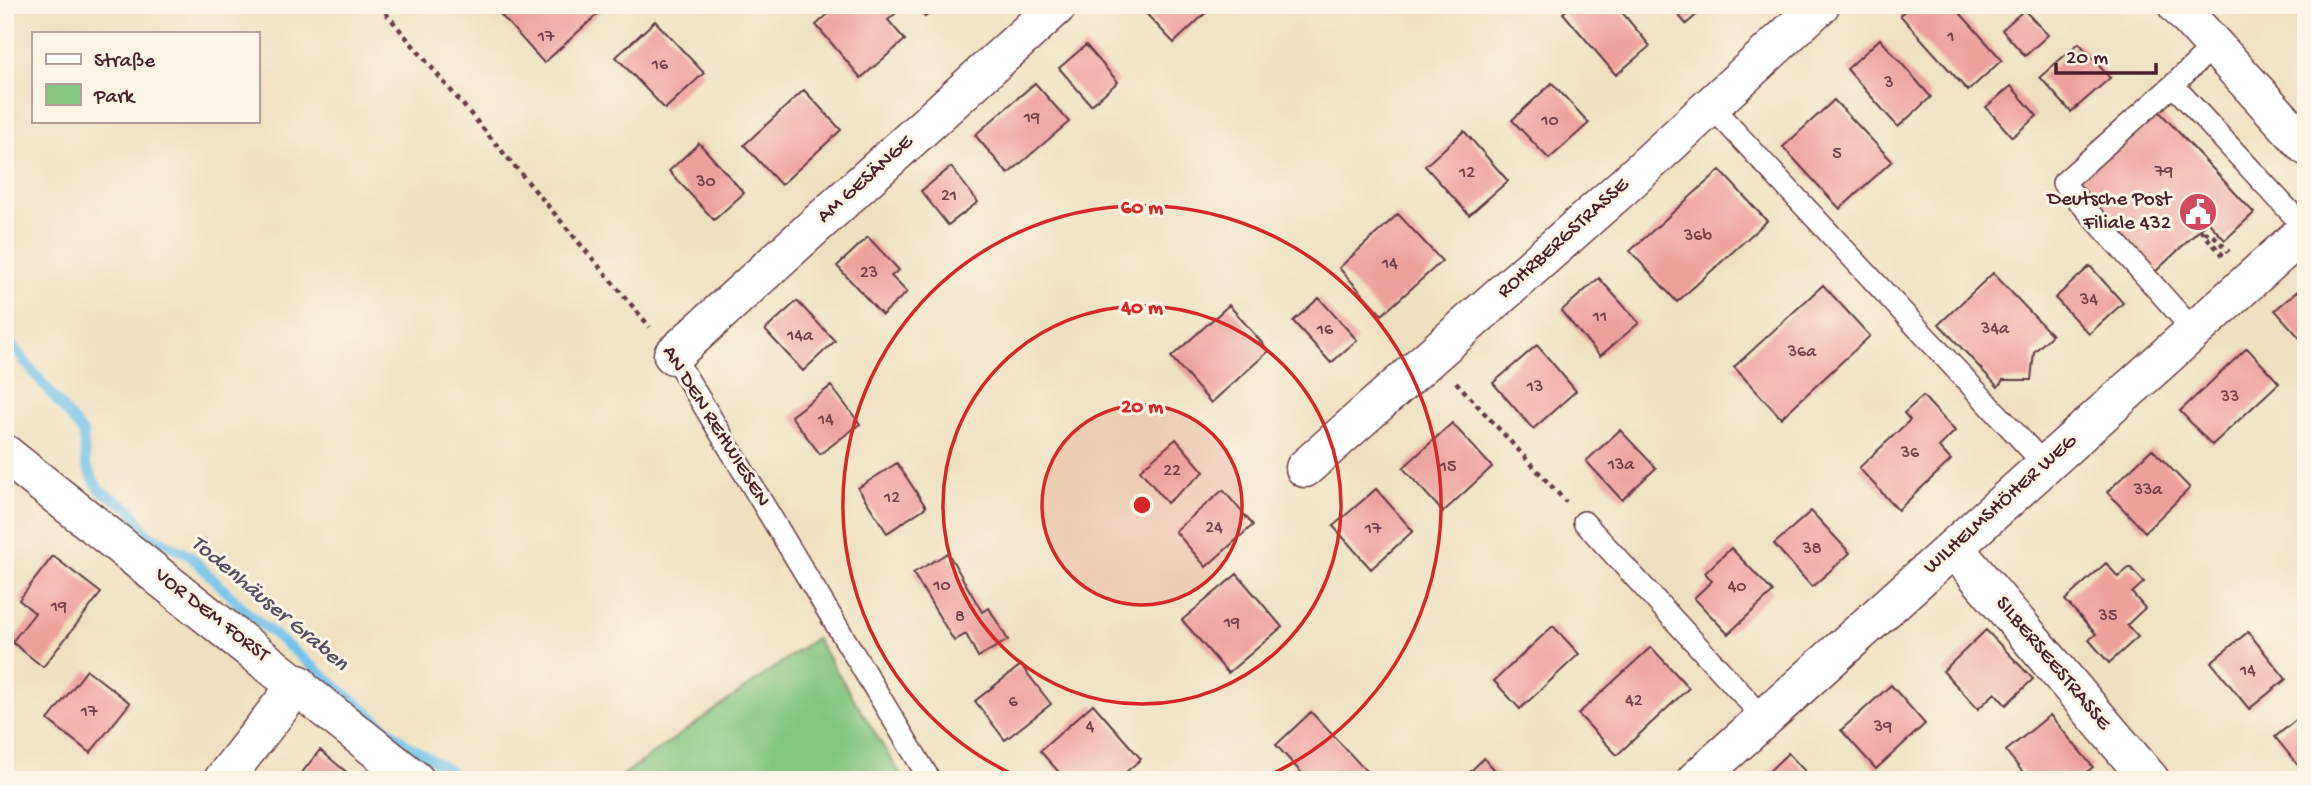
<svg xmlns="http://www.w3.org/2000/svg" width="2311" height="785" viewBox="0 0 2311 785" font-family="'Gochi Hand',sans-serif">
  <rect width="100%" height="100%" fill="#fcf5e5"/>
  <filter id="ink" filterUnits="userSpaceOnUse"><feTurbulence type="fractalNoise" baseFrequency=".0143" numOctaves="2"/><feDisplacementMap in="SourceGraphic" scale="14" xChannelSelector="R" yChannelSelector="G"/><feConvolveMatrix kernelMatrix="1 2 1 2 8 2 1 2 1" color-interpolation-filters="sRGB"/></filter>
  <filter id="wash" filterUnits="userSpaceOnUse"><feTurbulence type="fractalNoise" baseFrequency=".00686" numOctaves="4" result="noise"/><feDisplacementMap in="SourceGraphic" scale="28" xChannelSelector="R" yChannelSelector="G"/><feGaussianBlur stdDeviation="1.57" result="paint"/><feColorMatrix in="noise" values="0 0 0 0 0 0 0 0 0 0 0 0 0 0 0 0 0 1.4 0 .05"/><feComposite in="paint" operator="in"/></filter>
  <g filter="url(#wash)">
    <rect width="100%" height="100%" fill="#efe1c0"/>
    <path fill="#84c67f" stroke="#677255" stroke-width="2" d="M816,638L904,780H616Z"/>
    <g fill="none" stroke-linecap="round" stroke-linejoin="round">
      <path stroke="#71c2ec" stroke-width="10" d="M5,337L83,433L86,465L99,490L130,508L147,534L190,556L247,612L406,744L465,780"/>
    </g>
    <g id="blocks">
      <path fill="#eca29b" d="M492,5H594L600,12L544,63Z
        M838,5H905L888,20L905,40L861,78L816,25Z
        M914,5H939L925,17Z
        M1138,5H1214L1174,43Z
        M1572,5H1616L1650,46L1616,75L1563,13Z
        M1670,5H1708L1686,24Z
        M1911,5H1953L2002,60L1968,91L1900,15Z
        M2024,10L2048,35L2025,56L2002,30Z
        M655,21L704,73L665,109L616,57Z
        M1880,39L1931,97L1898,127L1847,69Z
        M2079,43L2110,78L2071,112L2040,77Z
        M1086,45L1118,82L1091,105L1059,68Z
        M1035,83L1069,122L1008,174L975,135Z
        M1552,83L1589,123L1549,159L1512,120Z
        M2011,86L2037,116L2012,137L1986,107Z
        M804,90L841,130L781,185L744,145Z
        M1834,100L1892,161L1840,209L1783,147Z
        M2156,108L2254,213L2225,240L2208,222L2155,272L2074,184Z
        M1464,131L1508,181L1469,215L1425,166Z
        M699,143L744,193L714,220L669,171Z
        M951,167L978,202L948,225L921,191Z
        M1720,170L1767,221L1677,302L1630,251Z
        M1398,214L1442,261L1382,315L1339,268Z
        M868,237L899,270L891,276L907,292L882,315L837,266Z
        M2090,266L2123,303L2089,334L2055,298Z
        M1993,273L2052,335L2034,352L2031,380H2003L1998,387L1939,324Z
        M1599,278L1639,323L1600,356L1561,311Z
        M2306,284V345L2275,310Z
        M1823,285L1870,336L1781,418L1734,367Z
        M1319,298L1357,340L1331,363L1293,321Z
        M797,301L835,341L803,371L765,330Z
        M1229,305L1269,351L1211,403L1171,357Z
        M1537,345L1576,391L1533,429L1493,383Z
        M2247,348L2279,383L2212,445L2180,411Z
        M831,386L860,424L820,454L791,416Z
        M1923,396L1955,431L1939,447L1951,460L1898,510L1859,468L1910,420L1904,413Z
        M1452,423L1492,467L1443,512L1403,468Z
        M1620,430L1656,468L1622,500L1586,461Z
        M1176,439L1204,472L1167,503L1140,470Z
        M2152,449L2190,488L2145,532L2107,492Z
        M897,463L926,507L887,533L858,488Z
        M1376,489L1413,531L1371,569L1333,526Z
        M1223,490L1253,525L1206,567L1175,531Z
        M1811,511L1850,553L1812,587L1774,544Z
        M1731,548L1773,592L1728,634L1694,598L1712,581L1705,573Z
        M948,553L982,612L989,608L1008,640L978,657L966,634L954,641L913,573Z
        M53,556L101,593L43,667L12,642L35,613L19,600Z
        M2106,563L2118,577L2130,567L2144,582L2132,593L2145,608L2127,625L2138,637L2109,663L2089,640L2096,634L2065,600Z
        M1237,574L1282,627L1228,673L1182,620Z
        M1553,626L1579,654L1520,709L1494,681Z
        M1986,630L2033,679L2006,705L1995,693L1978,709L1943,671Z
        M2248,632L2286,679L2249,709L2211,662Z
        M1651,647L1689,688L1617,755L1578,714Z
        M1021,665L1051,704L1005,740L975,701Z
        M87,670L130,703L90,753L48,720Z
        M1891,685L1925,724L1876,769L1841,730Z
        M1093,704L1141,759L1117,780H1066L1040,751Z
        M1311,712L1370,775L1365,780H1308L1276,745Z
        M2306,712V775L2275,737Z
        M2050,715L2093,767L2077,780H2029L2006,751Z
        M320,750L356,780H296Z
        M1788,753L1813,780H1760Z
        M1484,758L1504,780H1462Z"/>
    </g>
  </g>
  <g filter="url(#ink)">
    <use href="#blocks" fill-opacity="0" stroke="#633c41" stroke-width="2"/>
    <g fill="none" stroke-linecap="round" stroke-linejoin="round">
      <g stroke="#633c41" stroke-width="24">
        <path id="service" d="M2214,46L2173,85L2306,229
          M2173,85L2063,183L2194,331
          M1711,106L2045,465
          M673,355L930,780
          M1584,522L1764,718"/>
      </g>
      <g stroke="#633c41" stroke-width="41">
        <path id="minor" d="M673,355L1058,5
          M5,454L415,780
          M1305,468L1624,186L1820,5
          M1954,548L2150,780
          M223,780L298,684
          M1696,780L2306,230"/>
      </g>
      <g stroke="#633c41" stroke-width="41">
        <path id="tertiary" d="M2177,5L2306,146"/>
      </g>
      <path stroke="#633c41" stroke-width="4.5" stroke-dasharray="5 5" stroke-linecap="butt" d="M379,5L650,327
        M2200,230L2222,254L2219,256
        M2204,232L2214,236L2229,252
        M1456,382L1566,502"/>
      <use href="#service" stroke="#fff" stroke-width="21"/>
      <use href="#minor" stroke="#fff" stroke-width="38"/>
      <use href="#tertiary" stroke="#fff" stroke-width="38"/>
    </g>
  </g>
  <circle cx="1142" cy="505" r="100" fill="#d62828" fill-opacity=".12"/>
  <g fill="none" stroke="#d62828" stroke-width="3.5">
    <circle cx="1142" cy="505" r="100"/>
    <circle cx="1142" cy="505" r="199"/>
    <path d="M1023 779A299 299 0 1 1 1261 779"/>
  </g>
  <defs>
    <g id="civic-disc" transform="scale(2.0125)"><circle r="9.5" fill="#d1495b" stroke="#fcf5e5"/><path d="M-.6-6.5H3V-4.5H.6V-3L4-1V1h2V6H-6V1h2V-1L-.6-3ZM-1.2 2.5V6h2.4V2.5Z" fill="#fff"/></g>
  </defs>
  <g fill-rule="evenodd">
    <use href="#civic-disc" x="2198" y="212"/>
  </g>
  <g text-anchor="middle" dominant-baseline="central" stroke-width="6" stroke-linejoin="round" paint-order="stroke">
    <g font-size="18" fill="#724047">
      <text x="546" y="37">17</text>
      <text x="1951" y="37">1</text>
      <text x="660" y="65">16</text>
      <text x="1889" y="83">3</text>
      <text x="1032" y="118">19</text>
      <text x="1550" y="121">10</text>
      <text x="1837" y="154">5</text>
      <text x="2164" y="172">79</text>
      <text x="1467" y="173">12</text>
      <text x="706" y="182">30</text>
      <text x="949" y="196">21</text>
      <text x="1698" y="236">36b</text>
      <text x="1390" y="264">14</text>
      <text x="869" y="273">23</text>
      <text x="2089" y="300">34</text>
      <text x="1600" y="317">11</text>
      <text x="1995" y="329">34a</text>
      <text x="1325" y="330">16</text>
      <text x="800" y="336">14a</text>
      <text x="1802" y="352">36a</text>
      <text x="1535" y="387">13</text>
      <text x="2230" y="397">33</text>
      <text x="826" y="420">14</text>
      <text x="1910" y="453">36</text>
      <text x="1621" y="465">13a</text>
      <text x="1448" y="467">15</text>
      <text x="1172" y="471">22</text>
      <text x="2148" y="490">33a</text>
      <text x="892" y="498">12</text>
      <text x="1214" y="528">24</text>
      <text x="1373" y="529">17</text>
      <text x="1812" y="549">38</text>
      <text x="942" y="586">10</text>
      <text x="1737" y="587">40</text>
      <text x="59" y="607">19</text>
      <text x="2108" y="616">35</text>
      <text x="960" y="617">8</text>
      <text x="1232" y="623">19</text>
      <text x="2248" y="671">14</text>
      <text x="1634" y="701">42</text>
      <text x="1013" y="702">6</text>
      <text x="89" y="712">17</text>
      <text x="1090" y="727">4</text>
      <text x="1883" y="727">39</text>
    </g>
    <g font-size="21" fill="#4a1f2b" stroke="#fcf5e5">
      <text transform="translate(866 180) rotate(-42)">AM GESÄNGE</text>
      <text transform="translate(1564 239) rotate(-42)">ROHRBERGSTRASSE</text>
      <text transform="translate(715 427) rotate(58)">AN DEN REHWIESEN</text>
      <text transform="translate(2001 505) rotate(-42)">WILHELMSHÖHER WEG</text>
      <text transform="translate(211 616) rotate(38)">VOR DEM FORST</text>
      <text transform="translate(2052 664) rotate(50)">SILBERSEESTRASSE</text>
    </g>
    <g font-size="21" fill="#4a1f2b" stroke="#fcf5e5" text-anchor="end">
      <text x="2171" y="200">Deutsche Post<tspan x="2171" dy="24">Filiale 432</tspan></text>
    </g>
    <g font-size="23" font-style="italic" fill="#565065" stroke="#fcf5e5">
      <text transform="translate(269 604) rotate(40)">Todenhäuser Graben</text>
    </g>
  </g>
  <circle cx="1142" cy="505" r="10" fill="#d62828" stroke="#fcf5e5" stroke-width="3.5"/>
  <g font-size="21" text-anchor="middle" font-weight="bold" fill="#d62828" stroke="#fcf5e5" stroke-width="6" stroke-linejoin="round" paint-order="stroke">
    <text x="1142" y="213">60 m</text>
    <text x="1142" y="313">40 m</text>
    <text x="1142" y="412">20 m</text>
  </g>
  <rect width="2311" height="785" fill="none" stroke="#fcf5e5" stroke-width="28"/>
  <rect x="32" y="32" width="228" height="91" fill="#fcf5e5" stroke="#b59f9b" stroke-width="2"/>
  <rect x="46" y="54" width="35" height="10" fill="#ffffff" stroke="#b59f9b" stroke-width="2"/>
  <text x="94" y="66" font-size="21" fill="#4a1f2b">Straße</text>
  <rect x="46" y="84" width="35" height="21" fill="#84c67f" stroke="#b59f9b" stroke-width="2"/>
  <text x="94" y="102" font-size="21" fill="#4a1f2b">Park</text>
  <path d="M2056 63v10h100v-10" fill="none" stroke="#4a1f2b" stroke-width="3.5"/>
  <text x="2066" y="63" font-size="21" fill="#4a1f2b" stroke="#fcf5e5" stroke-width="5" paint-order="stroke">20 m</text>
</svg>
